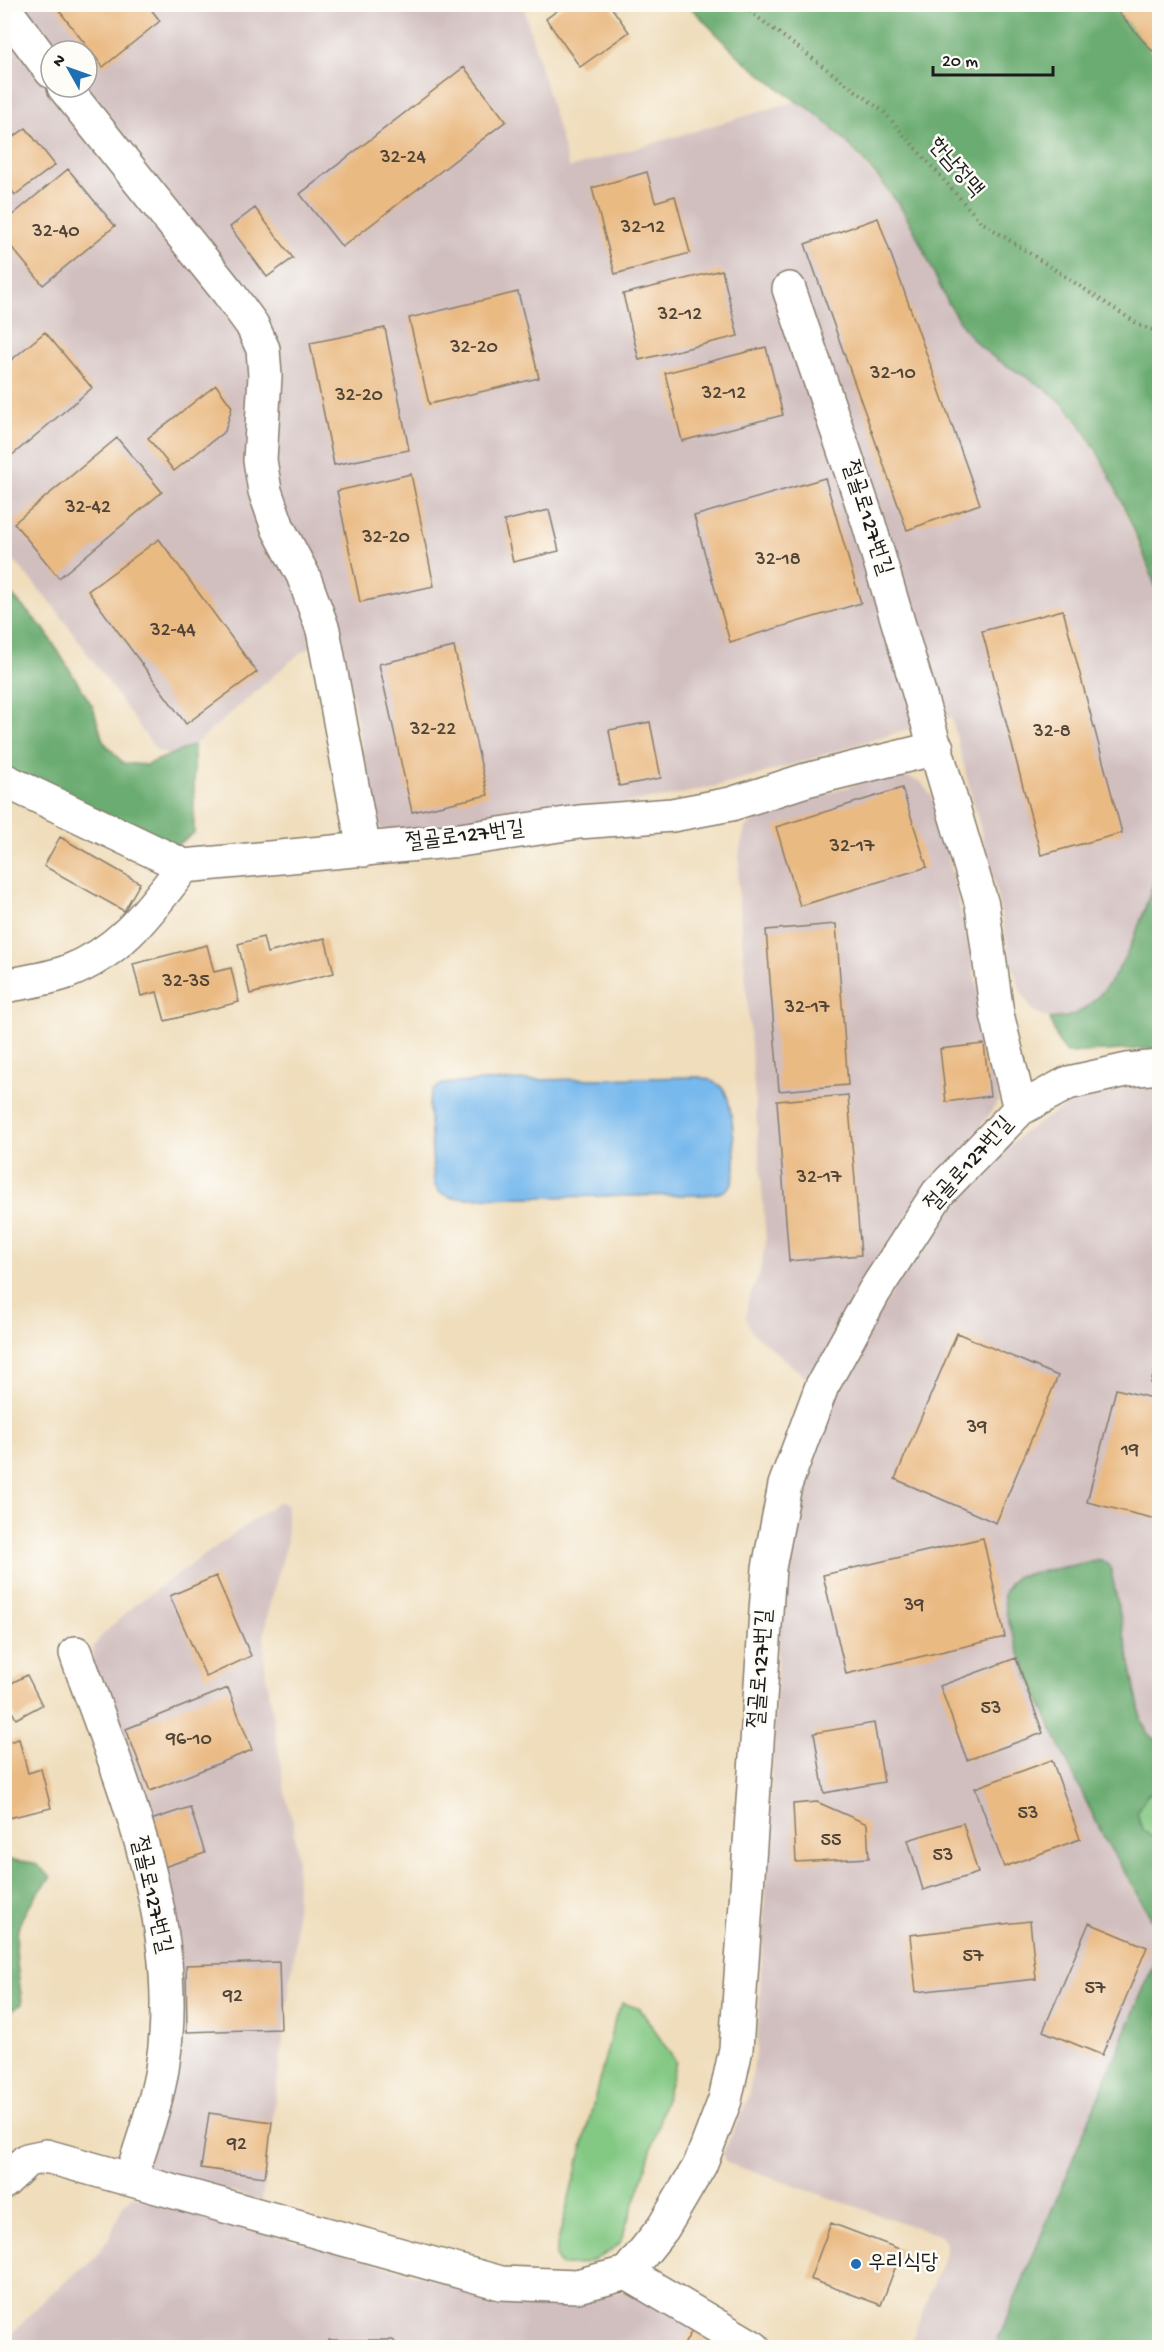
<svg xmlns="http://www.w3.org/2000/svg" width="1164" height="2352" viewBox="0 0 1164 2352" font-family="'Gochi Hand','Poor Story',sans-serif">
  <rect width="100%" height="100%" fill="#fdfcf7"/>
  <filter id="ink" filterUnits="userSpaceOnUse"><feTurbulence type="fractalNoise" baseFrequency=".0167" numOctaves="2"/><feDisplacementMap in="SourceGraphic" scale="12" xChannelSelector="R" yChannelSelector="G"/><feConvolveMatrix kernelMatrix="1 2 1 2 8 2 1 2 1" color-interpolation-filters="sRGB"/></filter>
  <filter id="wash" filterUnits="userSpaceOnUse"><feTurbulence type="fractalNoise" baseFrequency=".008" numOctaves="4" result="noise"/><feDisplacementMap in="SourceGraphic" scale="24" xChannelSelector="R" yChannelSelector="G"/><feGaussianBlur stdDeviation="1.35" result="paint"/><feColorMatrix in="noise" values="0 0 0 0 0 0 0 0 0 0 0 0 0 0 0 0 0 1.4 0 .05"/><feComposite in="paint" operator="in"/></filter>
  <g filter="url(#wash)">
    <rect width="100%" height="100%" fill="#efddbb"/>
    <path fill="#d1bfbf" fill-rule="evenodd" d="M4,5H523L569,168L796,101L810,109L843,140L895,200L920,239L950,310L1034,382L1060,400L1079,425L1111,479L1159,596V864L1146,908L1118,970L1095,1001L1071,1016L1050,1019L1033,1011L1021,991L1011,961L993,877L951,716L742,780L672,796L388,834L378,826L340,633L300,653L194,745L170,756L156,750L56,609L5,550ZM51,51H87V87H51Z
      M903,776L920,781L932,797L940,818L997,1074L999,1100L810,1381L751,1331L746,1317L748,1300L760,1273L766,1241L738,883L740,849L745,828L764,815L871,779Z
      M1159,1085V1742L1148,1734L1142,1722L1129,1669L1040,1571L1017,1576L1009,1583L1021,1654L1106,1840L1158,1933L1159,1951L995,2347H909L946,2251L945,2241L939,2235L727,2163L723,2153L748,2099L757,2047L781,1597L797,1495L830,1404L860,1342L931,1230L972,1183L1023,1133L1067,1105L1125,1088Z
      M280,1501L287,1506V1544L268,1610L264,1637L265,1667L285,1792L294,1826L297,1855L296,1938L262,2201L147,2168L176,2030L92,1664L93,1647L102,1635L132,1607Z
      M132,2196L498,2297L551,2303L593,2297L631,2289L736,2348H5V2341L47,2297L94,2258L109,2239L122,2207Z"/>
    <path fill="#83c883" stroke="#507250" stroke-width="1.5" d="M1159,1788V1842L1142,1830L1137,1813L1147,1795Z
      M623,2003L640,2009L676,2062L643,2178L620,2243C606,2257 582,2267 561,2265L555,2256L557,2245L616,2015Z"/>
    <path fill="#6aac71" stroke="#436446" stroke-width="1.5" d="M688,5H1159V596C1141,545 1099,435 1059,400C1032,375 996,366 971,337C936,296 927,242 895,199C871,168 842,134 811,110C807,106 801,104 796,101C778,88 759,73 742,59C723,42 706,22 688,5Z
      M4,587L44,629L93,707L103,741L123,763L146,765L194,745V833L175,846L5,770Z
      M1159,864V1048L1067,1053L1059,1043L1050,1019C1057,1018 1066,1018 1073,1015C1121,993 1145,912 1159,864Z
      M1101,1560L1110,1566L1142,1722L1148,1734L1159,1742V1788L1147,1795L1137,1813L1142,1830L1159,1842V1939C1152,1913 1122,1869 1107,1843C1089,1808 998,1623 1004,1594C1006,1586 1012,1581 1017,1576Z
      M5,1859L35,1863L51,1877C39,1893 23,1910 18,1929C13,1953 20,1980 22,2004L5,2015Z
      M1159,1951V2347H995Z"/>
    <path fill="#78b9ed" stroke="#4a6a84" stroke-width="1.5" d="M699,1077C709,1080 717,1081 724,1090C732,1101 739,1170 732,1183C726,1194 714,1194 703,1195L453,1198L440,1193L434,1184L429,1103L432,1092L442,1084L483,1081Z"/>
    <g id="blocks">
      <path fill="#eaba83" d="M54,4H147L160,21L103,67Z
        M566,4H609L629,32L580,67L546,19Z
        M1111,4H1160V45L1152,51Z
        M464,67L506,121L342,247L300,194Z
        M26,128L55,165L15,195L4,181V144Z
        M68,169L115,226L43,285L4,238V222Z
        M647,172L655,202L675,196L690,253L615,274L592,188Z
        M255,208L293,258L267,277L230,227Z
        M878,218L980,504L907,530L805,244Z
        M722,270L738,336L639,360L623,294Z
        M518,292L539,378L429,404L409,318Z
        M385,328L409,450L334,465L310,343Z
        M45,332L92,388L4,462V366Z
        M766,347L783,415L682,441L665,373Z
        M216,385L232,407L225,431L174,471L148,438Z
        M117,438L162,492L59,578L14,523Z
        M411,474L434,586L360,602L337,491Z
        M825,478L861,603L730,642L694,516Z
        M549,510L559,551L513,562L504,521Z
        M159,539L257,672L186,724L88,591Z
        M1063,610L1122,833L1041,855L982,631Z
        M454,647L488,795L412,812L379,664Z
        M650,722L661,778L619,786L609,730Z
        M902,788L927,867L800,906L776,827Z
        M60,837L140,883L124,911L44,866Z
        M836,924L848,1085L779,1091L766,930Z
        M263,937L267,953L325,938L334,973L250,994L238,944Z
        M207,945L214,972L231,968L239,1002L165,1021L157,992L141,996L133,964Z
        M984,1044L990,1096L946,1102L940,1049Z
        M848,1095L861,1255L789,1261L777,1101Z
        M957,1333L1058,1376L996,1523L895,1479Z
        M1159,1356H1160V1386L1151,1383Z
        M1116,1389L1160,1400V1520L1087,1502Z
        M983,1538L1005,1637L846,1674L823,1575Z
        M216,1576L251,1656L206,1677L170,1596Z
        M1016,1658L1043,1733L967,1760L940,1686Z
        M27,1675L42,1705L16,1719L4,1696V1687Z
        M228,1688L252,1750L150,1791L126,1729Z
        M874,1723L884,1782L824,1793L814,1733Z
        M19,1739L28,1773L41,1769L51,1808L4,1819V1743Z
        M1052,1760L1080,1839L1004,1867L975,1788Z
        M817,1802L867,1824L869,1858L796,1862L793,1804Z
        M190,1807L205,1853L164,1867L148,1821Z
        M963,1823L978,1873L923,1890L908,1840Z
        M1030,1921L1036,1979L916,1992L910,1935Z
        M1089,1923L1147,1947L1102,2055L1043,2031Z
        M279,1962L281,2029L187,2032L186,1965Z
        M209,2113L272,2122L265,2177L201,2168Z
        M831,2223L902,2250L881,2305L810,2279Z
        M693,2329L721,2348H682Z
        M329,2340H393L400,2348H327Z"/>
    </g>
  </g>
  <g filter="url(#ink)">
    <use href="#blocks" fill-opacity="0" stroke="#867c6c" stroke-width="1.5"/>
    <g fill="none" stroke-linecap="round" stroke-linejoin="round">
      <g stroke="#867c6c" stroke-width="36">
        <path id="minor" d="M4,8L51,71
          M64,87L228,292L252,325L263,349L265,376L260,460L265,491L278,528L303,575L323,630L364,850
          M789,289L868,521L982,905L997,1014L1020,1109
          M4,780L184,866L460,840L579,822L672,815L731,804L806,780L937,748
          M4,986C25,982 48,979 67,972C122,951 149,911 184,866
          M76,1653C122,1785 186,1925 162,2069C156,2106 142,2142 131,2178
          M4,2182L27,2160L46,2156L501,2283L577,2286L627,2273L663,2228L700,2165L725,2100L736,2049L769,1568L785,1485L822,1386L874,1292L938,1193L1020,1109L1068,1083L1127,1070L1160,1067
          M627,2273L754,2348"/>
      </g>
      <path stroke="#867c6c" stroke-width="4" stroke-dasharray="1.5 4.5" stroke-linecap="butt" d="M740,4L884,112L980,221L1141,326L1160,332"/>
      <use href="#minor" stroke="#fff" stroke-width="33"/>
    </g>
  </g>
  <circle fill="#1f6fb2" stroke="#fdfcf7" stroke-width="2" cx="856" cy="2264" r="6"/>
  <g text-anchor="middle" dominant-baseline="central" stroke-width="5" stroke-linejoin="round" paint-order="stroke">
    <g font-size="20" fill="#504436">
      <text x="403" y="158">32-24</text>
      <text x="643" y="228">32-12</text>
      <text x="56" y="232">32-40</text>
      <text x="680" y="315">32-12</text>
      <text x="474" y="348">32-20</text>
      <text x="893" y="374">32-10</text>
      <text x="724" y="394">32-12</text>
      <text x="359" y="396">32-20</text>
      <text x="88" y="508">32-42</text>
      <text x="386" y="538">32-20</text>
      <text x="778" y="560">32-18</text>
      <text x="173" y="631">32-44</text>
      <text x="433" y="730">32-22</text>
      <text x="1052" y="732">32-8</text>
      <text x="852" y="847">32-17</text>
      <text x="186" y="982">32-35</text>
      <text x="807" y="1008">32-17</text>
      <text x="819" y="1178">32-17</text>
      <text x="977" y="1428">39</text>
      <text x="1130" y="1451">19</text>
      <text x="914" y="1606">39</text>
      <text x="991" y="1709">53</text>
      <text x="189" y="1740">96-10</text>
      <text x="1028" y="1814">53</text>
      <text x="831" y="1841">55</text>
      <text x="943" y="1856">53</text>
      <text x="973" y="1957">57</text>
      <text x="1095" y="1989">57</text>
      <text x="233" y="1997">92</text>
      <text x="237" y="2145">92</text>
    </g>
    <g font-size="22" fill="#1c1c1c" stroke="#fdfcf7">
      <text transform="translate(955 168) rotate(49)">한남정맥</text>
      <text transform="translate(866 518) rotate(72)">절골로127번길</text>
      <text transform="translate(465 837) rotate(-7)">절골로127번길</text>
      <text transform="translate(970 1165) rotate(-48)">절골로127번길</text>
      <text transform="translate(762 1669) rotate(-86)">절골로127번길</text>
      <text transform="translate(150 1895) rotate(77)">절골로127번길</text>
    </g>
    <g font-size="22" fill="#1c1c1c" stroke="#fdfcf7" text-anchor="start">
      <text x="868" y="2264">우리식당</text>
    </g>
  </g>
  <rect width="1164" height="2352" fill="none" stroke="#fdfcf7" stroke-width="24"/>
  <g transform="translate(69 69) rotate(310)"><circle r="28" fill="#fdfcf7" stroke="#a3a29f" stroke-width="1.5"/>
  <path d="M0-4.5L10 22L0 15L-10 22Z" fill="#1f6fb2"/>
  <text y="-9" font-size="16" font-weight="bold" text-anchor="middle" fill="#1c1c1c">N</text>
  </g>
  <path d="M933 66v9h120v-9" fill="none" stroke="#1c1c1c" stroke-width="3"/>
  <text x="942" y="66" font-size="18" fill="#1c1c1c" stroke="#fdfcf7" stroke-width="4.5" paint-order="stroke">20 m</text>
</svg>
